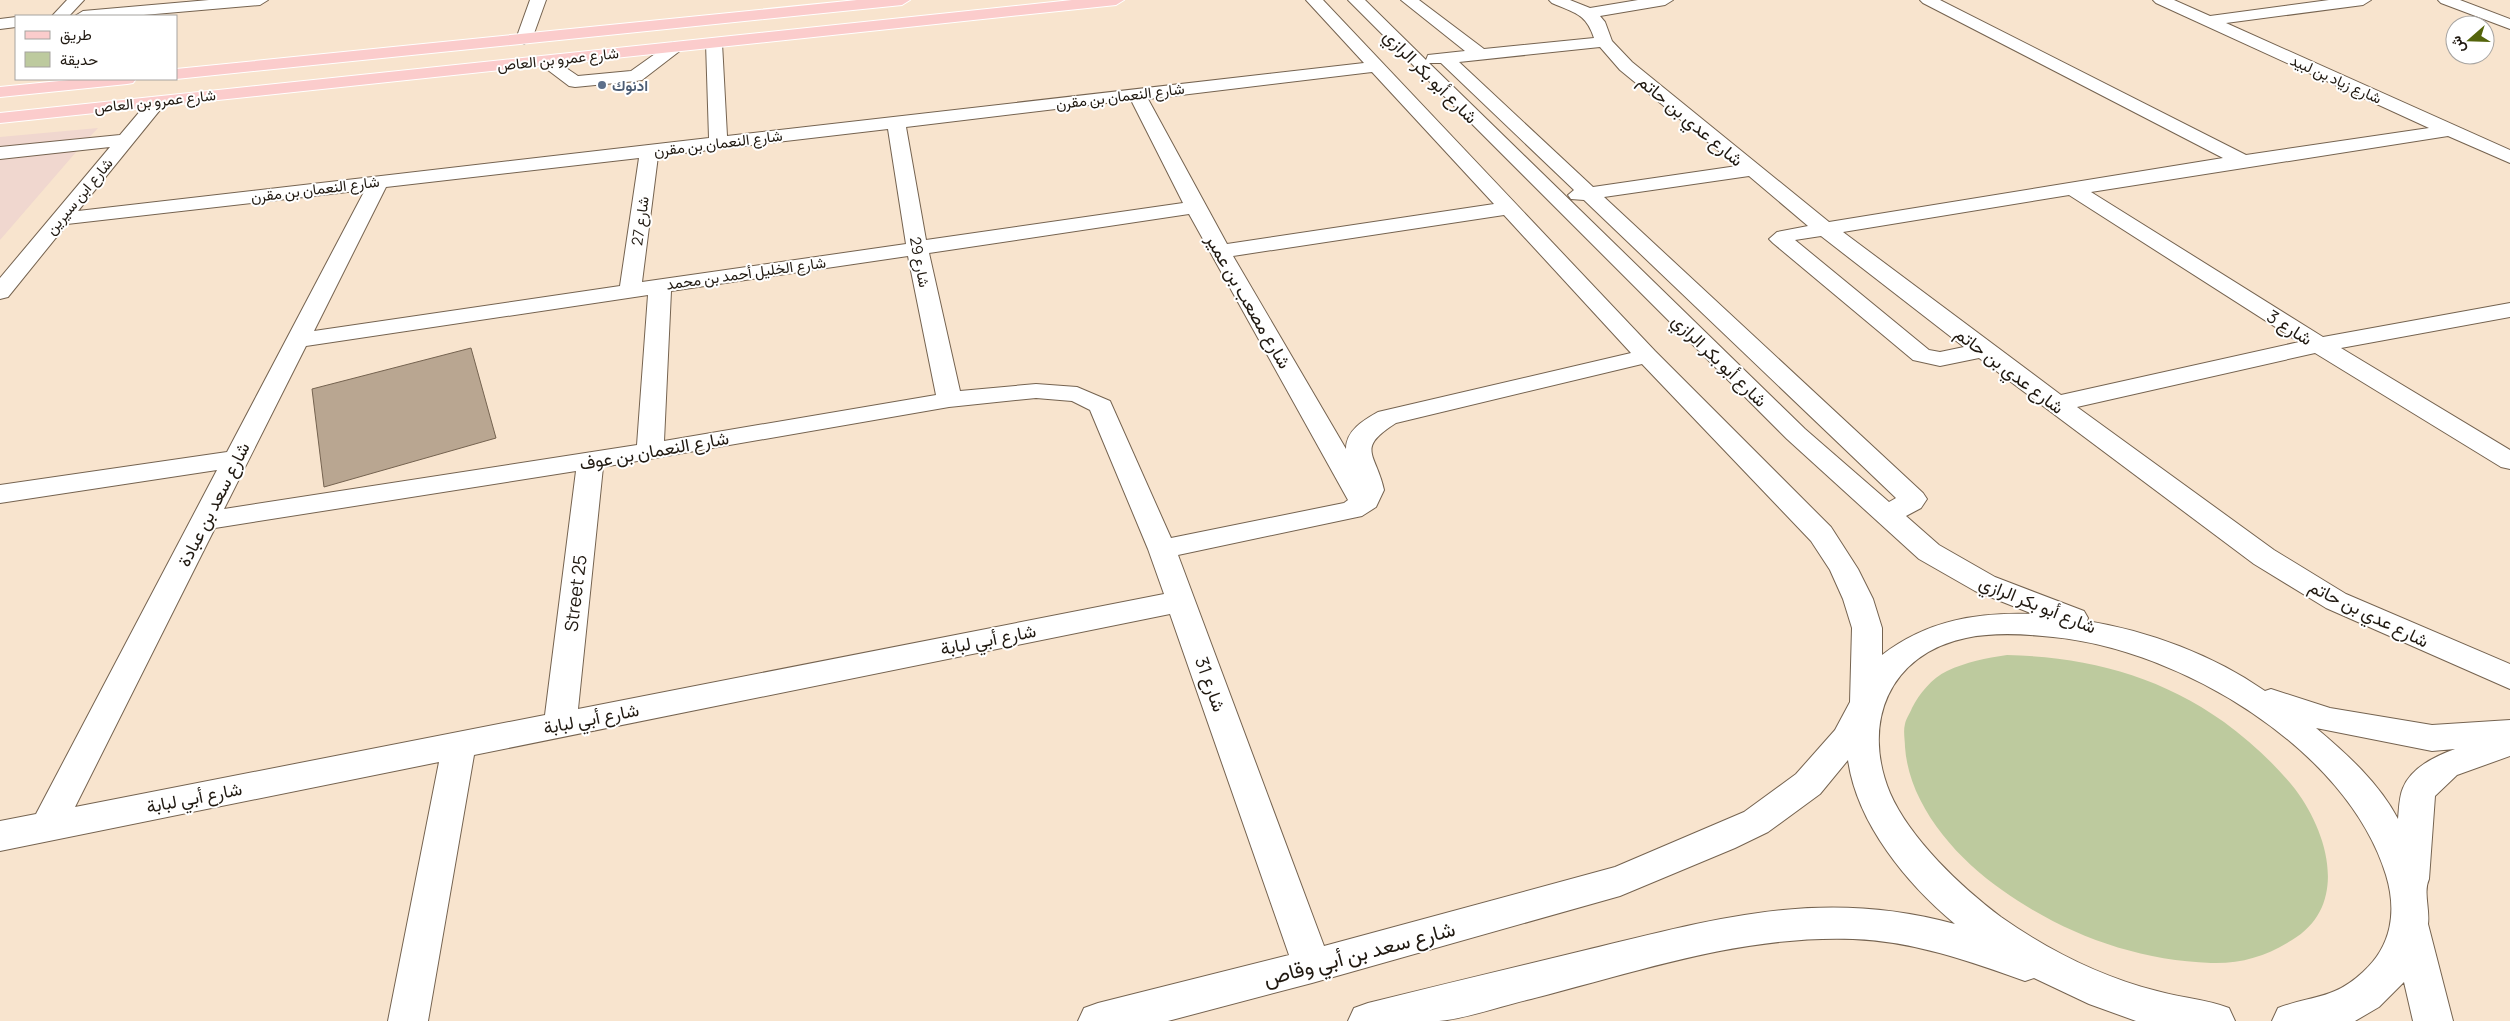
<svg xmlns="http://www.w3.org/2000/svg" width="2510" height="1021" viewBox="0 0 2510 1021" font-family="Manrope,Vazirmatn,sans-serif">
  <rect width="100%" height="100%" fill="#f8e4ce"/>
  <path fill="#f0d7cf" d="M98,128L83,144L0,240V137Z"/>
  <path fill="#bdca9e" d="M2007,655C2087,657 2158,675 2224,722C2250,741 2275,764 2295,789C2329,834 2349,906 2292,940C2267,956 2241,964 2211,963C2135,960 2064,934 2002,890C1956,858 1909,805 1905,747C1905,740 1903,731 1905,724C1906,719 1910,713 1912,708C1919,694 1932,678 1947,671C1966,662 1986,658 2007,655Z"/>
  <path fill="#b9a691" stroke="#756350" d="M471,348L496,438L324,487L312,389Z"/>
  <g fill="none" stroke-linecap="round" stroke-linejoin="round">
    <g stroke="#756350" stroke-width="2">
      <path id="minor" d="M67,0H84L69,16H52Z
        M209,0H268L260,5L132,16H75L83,11Z
        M530,0H546L532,39L524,44L516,39Z
        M1306,0H1323L1655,351L1831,527L1858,569L1873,599L1882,628V655C1927,620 1978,612 2033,614L1975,591L1919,559L1787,439L1348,0H1365L1426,60L1428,55L1465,51L1401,0H1419L1484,49L1594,38C1586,13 1574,13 1552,3L1549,0H1570L1590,8L1638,0H1673L1665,5L1600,16L1605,22L1612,41L1632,62L1829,222L2223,158L1923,3L1920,0H1940L2246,155L2429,128L2156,3L2153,0H2174L2210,16L2329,0H2371L2363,5L2226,23L2510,150V163L2448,136L2091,192L2323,337L2510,303V317L2341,348L2510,450V469L2501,467L2315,353L2077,407L2274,550L2346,594L2510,664V689L2326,608L2254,564L1979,358L1940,366L1913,360L1773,243L1769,239L1777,232L1808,226L1749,176L1604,197L1923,493L1927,499L1921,508L1906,516L1939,545L1995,577L2084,611L2088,618L2087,621C2149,631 2213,655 2265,691L2271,689L2330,708L2432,725L2510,720V756L2457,775L2435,796L2429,879C2423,892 2430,909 2428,924L2453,1021H2413L2404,982L2379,1007L2355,1021H2272L2278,1008C2312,995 2333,1000 2363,972C2392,946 2397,911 2386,875C2347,748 2179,649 2053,637C2025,634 1994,632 1966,638C1889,654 1861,723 1890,793C1910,839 1961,887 2001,917C2048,950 2101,977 2157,991C2181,998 2206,999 2229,1008L2235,1021H2136L2089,1004L2034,978L2025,981C1969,961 1913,941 1853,939C1742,935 1637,972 1531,999C1504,1005 1465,1019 1439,1021C1409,1021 1378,1021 1348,1021L1354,1008L1368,1003C1440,985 1513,968 1586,950C1715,919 1821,887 1955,924C1907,884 1857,824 1848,760L1820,794L1768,832L1735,848L1620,896L1312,983L1168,1021H1078L1084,1008L1098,1003L1289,955L1170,614L474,755L428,1021H388L439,762L0,851V821L36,814L217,470L0,503V485L227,452L365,190L67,224L8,297L0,299V278L110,147L0,159V147L120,135L152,97H164L167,101L164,105L78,211L709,138L706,43L714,38L722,43L727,136L1364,63ZM1600,47L1620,70L1737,166L1593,187L1459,62ZM1429,63H1441L1574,190L1568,195L1571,199L1584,200L1896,498L1889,502L1805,429ZM1372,72L1494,204L1227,244L1148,99ZM1131,100L1183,203L926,240L906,127ZM888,129L906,244L642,282L658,156ZM639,158L620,286L314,331L386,187ZM2069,195L2299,342L2061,395L1843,232ZM1189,214L1348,500L1344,503L1171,538L1110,401L1077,387L1036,384L960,391L929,253ZM1504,215L1631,353L1378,412C1364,420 1346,430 1346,449L1233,256ZM1821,236L1964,347L1940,352L1929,350L1795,240ZM908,256L936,395L664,441L671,291ZM648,295L637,445L224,509L306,346ZM1642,364L1811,541L1830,570L1843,599L1852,628L1850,702L1835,730L1796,774L1744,812L1615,867L1324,946L1178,555L1362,516L1376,507L1384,490C1376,453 1355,449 1396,423ZM1036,398L1072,401L1090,410L1148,549L1164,594L578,709L603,467L949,407ZM576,471L545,715L75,807L215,528ZM2316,728L2432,751L2455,749C2435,756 2411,768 2403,788C2399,797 2399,810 2398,819C2379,783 2347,754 2316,728Z
        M2438,0H2460L2510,19V29L2441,3Z
        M16,17V27L0,29V19Z
        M675,42L681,44L683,47L681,50L642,80L636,81L575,87L569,86L536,61L538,57H550L578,76L631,71L669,44Z"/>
    </g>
    <g stroke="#fff" stroke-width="2">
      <path id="major" d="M857,0H910L902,5L176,79H174L176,69Z
        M1072,0H1124L1116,5L0,123V113Z
        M79,79H136L133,83L127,84L0,97V87Z"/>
    </g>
    <use href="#minor" fill="#fff" fill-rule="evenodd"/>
    <use href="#major" fill="#fbcccc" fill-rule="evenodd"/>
  </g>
  <circle fill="#5c6f8a" stroke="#fff" stroke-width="2" cx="602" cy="85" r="5"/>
  <g text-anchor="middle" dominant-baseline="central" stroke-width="4" stroke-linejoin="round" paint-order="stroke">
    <g font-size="15" fill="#201911" stroke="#fff">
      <text transform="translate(558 59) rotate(-6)">شارع عمرو بن العاص</text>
      <text transform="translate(2336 79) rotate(24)">شارع زياد بن لبيد</text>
      <text transform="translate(1120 96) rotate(-7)">شارع النعمان بن مقرن</text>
      <text transform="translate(155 101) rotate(-6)">شارع عمرو بن العاص</text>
      <text transform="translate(718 143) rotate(-7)">شارع النعمان بن مقرن</text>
      <text transform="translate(315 189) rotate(-7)">شارع النعمان بن مقرن</text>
      <text transform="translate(79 196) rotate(-50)">شارع ابن سيرين</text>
      <text transform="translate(640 221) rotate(-82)">شارع 27</text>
      <text transform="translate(920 262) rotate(79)">شارع 29</text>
      <text transform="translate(746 273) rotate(-8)">شارع الخليل أحمد بن محمد</text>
    </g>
    <g font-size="15" font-weight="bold" fill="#4e5e75" stroke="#fff" text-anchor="start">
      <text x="612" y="85">ادنوك</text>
    </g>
    <g font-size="18" fill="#201911" stroke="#fff">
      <text transform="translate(1431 76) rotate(45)">شارع أبو بكر الرازي</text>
      <text transform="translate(1691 120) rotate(40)">شارع عدي بن حاتم</text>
      <text transform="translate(1249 301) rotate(60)">شارع مصعب بن عمير</text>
      <text transform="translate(2290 327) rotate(32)">شارع 3</text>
      <text transform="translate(1720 360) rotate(44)">شارع أبو بكر الرازي</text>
      <text transform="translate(2010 370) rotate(37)">شارع عدي بن حاتم</text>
      <text transform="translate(654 450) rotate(-10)">شارع النعمان بن عوف</text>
      <text transform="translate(213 504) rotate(-63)">شارع سعد بن عبادة</text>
      <text transform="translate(575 593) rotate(-83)">Street 25</text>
      <text transform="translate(2038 604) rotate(22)">شارع أبو بكر الرازي</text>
      <text transform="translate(2369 613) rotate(26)">شارع عدي بن حاتم</text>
      <text transform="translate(988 639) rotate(-11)">شارع أبي لبابة</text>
      <text transform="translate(1211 684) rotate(70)">شارع 31</text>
      <text transform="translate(591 718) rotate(-11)">شارع أبي لبابة</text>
      <text transform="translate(194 797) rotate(-11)">شارع أبي لبابة</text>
    </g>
    <g font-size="21" fill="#201911" stroke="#fff">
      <text transform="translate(1359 953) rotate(-15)">شارع سعد بن أبي وقاص</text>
    </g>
  </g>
  <rect x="15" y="15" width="162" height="65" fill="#ffffff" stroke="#a6a3a0"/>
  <rect x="25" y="31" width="25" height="8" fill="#fbcccc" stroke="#a6a3a0"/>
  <text x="60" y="40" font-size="15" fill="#201911">طريق</text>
  <rect x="25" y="52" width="25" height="15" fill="#bdca9e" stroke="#a6a3a0"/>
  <text x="60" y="65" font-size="15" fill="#201911">حديقة</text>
  <g transform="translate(2470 40) rotate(250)"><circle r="24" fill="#ffffff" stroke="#a6a3a0"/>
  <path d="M0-4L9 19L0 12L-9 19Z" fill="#54640b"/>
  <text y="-8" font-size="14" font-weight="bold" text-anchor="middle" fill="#201911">ش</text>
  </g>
</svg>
